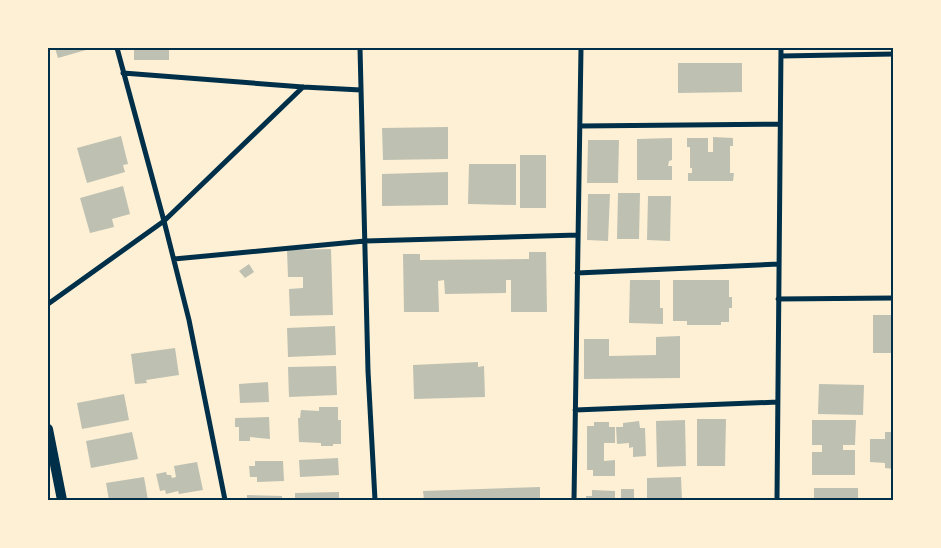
<svg xmlns="http://www.w3.org/2000/svg" width="941" height="548" viewBox="0 0 941 548" font-family="'Golos Text',sans-serif">
  <rect width="100%" height="100%" fill="#fdf0d5"/>
  <path fill="#bec0b2" d="M55,48H85L86,50L58,58Z
    M134,48H169V60H134Z
    M678,63H742V92L678,93Z
    M448,127V159L383,160L382,128Z
    M121,136L128,164L123,165L125,172L87,183L77,148Z
    M713,137L733,138V146H730V173H734L733,181H688V173H692V168H690V147H687V138H708V152H713Z
    M672,138V160L669,161L668,166H672V180H637V139Z
    M588,140H619L618,183H587Z
    M520,155H546V208H520Z
    M469,164H516V205L468,204Z
    M448,172V205L382,206V174Z
    M123,186L130,214L112,219L114,227L90,233L80,198Z
    M618,193H640L639,239H617Z
    M588,194H610L608,241L587,240Z
    M648,196H671L670,241L647,240Z
    M331,249L333,315L290,316L289,289L303,288V277H288L287,250Z
    M529,252H546L547,312H511V280H506V293L445,294L444,280L438,281L439,312H404L403,254H420V260L529,259Z
    M249,264L254,272L245,278L239,271Z
    M630,280H660V308H663V324L629,323Z
    M673,280H729V297H732V308H729V322H721V325H687V321H673Z
    M873,315H894V353H873Z
    M335,326L336,355L288,357L287,328Z
    M680,336V378L584,379V339H609V356L656,355V337Z
    M175,348L179,375L146,380L147,383L135,384L131,354Z
    M478,362V367L484,366L485,397L414,399L413,365Z
    M336,366L337,395L289,397L288,367Z
    M268,382L269,402L240,403L239,384Z
    M819,384L864,385L863,415L818,414Z
    M124,394L129,420L82,429L77,403Z
    M319,407H338V420H341V444H333V446H321V443L299,442L298,418H300L301,410L319,411Z
    M269,417L270,439L250,437V441H239V427H235V418Z
    M697,419H726L725,466H697Z
    M685,420L686,466L657,467L656,421Z
    M812,420H856L855,445H843V450H855V475H812V452H822V445H812Z
    M639,421L640,428H645L646,456L633,457V447L629,448V443L617,444L616,427H623V423Z
    M594,422H609V427H615V443H604V461L615,460V476H593V470H587V426H594Z
    M132,432L138,459L91,468L86,441Z
    M885,432H894V469L885,468V463L870,462V439H885Z
    M338,458L339,475L300,477L299,460Z
    M255,461H283L284,481L257,482V477H250L249,466H255Z
    M197,462L203,490L179,494L178,491L166,494L165,490L160,491L156,474L166,472L167,475H171L172,478L176,477L174,466Z
    M144,477L148,500H109L106,483Z
    M681,477L682,500H647V478Z
    M540,487V500H424L423,491Z
    M814,488H858V500H814Z
    M621,489H634V500H621Z
    M592,490L615,491V500H586V496H592Z
    M339,492V500H295V493Z
    M247,495L282,496V500H247Z"/>
  <g fill="none" stroke-linecap="round" stroke-linejoin="round">
    <path stroke="#003049" stroke-width="5" d="M117,48L164,221L189,320L225,500
      M360,48L368,371L375,500
      M781,56L894,54
      M123,73L303,87L361,90
      M580,126L780,124
      M174,259L365,241L578,235
      M577,273L779,264
      M778,299L894,298
      M48,304L164,221L303,87
      M575,410L778,402
      M574,500L581,48
      M777,500L781,48"/>
    <path stroke="#003049" stroke-width="10" d="M48,429L62,500"/>
  </g>
  <rect width="941" height="548" fill="none" stroke="#fdf0d5" stroke-width="98"/>
  <rect x="49" y="49" width="843" height="450" fill="none" stroke="#003049" stroke-width="2"/>
</svg>
